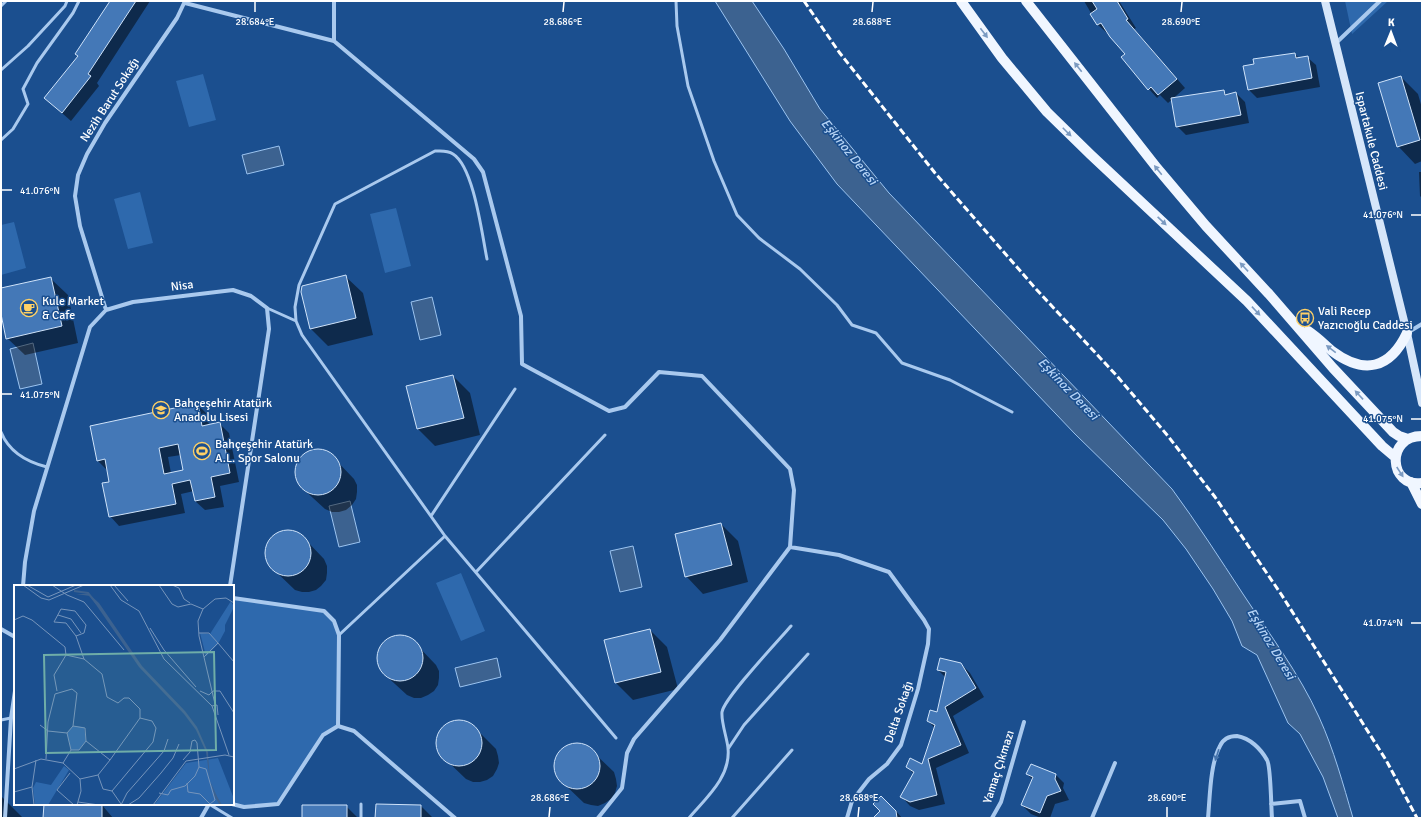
<svg xmlns="http://www.w3.org/2000/svg" width="1423" height="819" viewBox="0 0 1423 819" font-family="Signika,sans-serif">
  <rect width="100%" height="100%" fill="#1b4f8f"/>
  <path fill="#2e69ad" d="M1345,1H1388L1352,34Z
    M203,74L216,120L189,127L176,81Z
    M140,192L153,243L128,249L114,199Z
    M396,208L411,266L385,273L370,214Z
    M14,222L26,268L1,275V225Z
    M461,573L485,631L461,641L436,583Z
    M233,598L324,611L334,621L339,635L338,726L323,735L278,804L244,807L233,804Z"/>
  <path fill="#3c6290" stroke="#9cc4f0" d="M715,1H752L784,49L820,109L889,193L1172,489C1197,523 1220,559 1243,594C1270,635 1299,673 1319,717C1334,750 1343,784 1353,818H1338L1323,777L1300,734L1288,723L1257,655L1242,646L1232,621L1213,589L1186,549L1163,520L1075,434L837,184L790,121Z
    M279,146L284,165L247,174L242,155Z
    M432,297L441,335L420,340L411,302Z
    M33,343L42,384L20,389L10,349Z
    M350,501L360,542L339,547L329,506Z
    M633,546L642,587L620,592L610,551Z
    M497,658L501,677L460,687L455,668Z"/>
  <path fill="#0007" fill-rule="evenodd" d="M110,1H150L97,83L99,86L71,121L45,98L79,56Z
    M1084,1H1119L1136,28L1134,29L1185,88L1168,103L1160,95L1157,98L1149,89L1126,54L1109,32L1107,33L1098,25Z
    M1295,54L1299,58L1307,57L1316,65L1320,87L1257,98L1249,90L1255,65Z
    M1401,77L1418,94L1422,108V161L1415,164L1398,146Z
    M1223,91L1227,95L1236,93L1245,102L1249,123L1186,135L1177,126Z
    M1419,172H1422V198L1420,196Z
    M345,276L363,293L373,335L328,346L311,329Z
    M50,278L68,295L78,343L25,355L7,338L1,310V289Z
    M453,376L470,393L480,435L435,446L418,429L408,387Z
    M197,404L207,414L209,425L219,423L229,433L239,482L220,486L224,507L205,510L195,501L194,491L181,494L185,513L119,526L110,516V482L108,471L98,461ZM181,455L184,471L171,473L168,457Z
    M319,451L325,452L332,456L354,479L357,485V492L356,499L352,505L346,510L339,512H332L325,509L301,487L298,480L296,473L297,466L300,460L305,455L311,452Z
    M721,524L738,541L748,582L703,594L686,576Z
    M288,531L295,533L302,536L324,559L327,566V573L326,580L321,586L316,590L309,592H302L295,590L271,567L268,561L266,554L267,547L270,541L275,536L281,532Z
    M650,630L667,647L678,689L633,700L616,683L605,641Z
    M401,637L407,638L414,642L436,665L439,671V678L438,685L434,691L428,695L421,698H414L407,695L383,673L380,666L378,659L379,652L382,646L387,641L393,638Z
    M961,664L970,673L984,697L953,716L969,753L936,768L945,804L919,810L910,806L902,797L914,774L907,767L923,765L935,728L928,721L938,714L946,678L938,670Z
    M460,721L467,723L473,726L496,749L498,756L499,763L497,769L493,776L487,780L480,782H473L466,779L443,757L439,751L438,744V737L441,730L447,725L453,722Z
    M571,745H578L585,746L591,750L614,772L616,779L617,786L615,793L611,799L605,803L598,806L591,805L584,803L561,781L557,774L556,767V760L560,754L565,749Z
    M1027,774L1056,775L1064,783L1063,788L1069,800L1055,804L1050,818H1041L1031,814L1022,805L1033,780Z
    M1,796L23,818H1Z
    M45,804L102,805L113,818H44Z
    M346,806L358,818H303Z
    M421,806L433,818H376Z
    M896,811L902,818H875Z"/>
  <path fill="#4478b7" stroke="#cfe3fa" fill-rule="evenodd" d="M110,1H136L88,74L91,76L62,113L44,98L78,56L75,54Z
    M1092,1H1117L1128,19L1126,20L1177,79L1158,95L1151,87L1148,90L1121,57L1125,54L1110,37L1101,23L1097,25L1090,14L1097,9Z
    M1295,53L1296,58L1308,56L1312,78L1248,90L1243,66L1254,64L1253,59Z
    M1401,76L1420,140L1397,147L1378,83Z
    M1224,90L1225,95L1236,92L1241,115L1176,127L1171,98Z
    M346,275L356,318L310,329L301,292L302,286Z
    M51,277L62,326L6,339L1,314V288Z
    M453,375L464,418L417,429L406,386Z
    M198,403L202,426L220,422L230,473L211,477L215,497L195,501L190,480L172,484L176,504L109,517L102,483L109,482L105,459L97,461L90,426ZM178,444L183,470L164,474L159,448Z
    M295 472a23 23 0 1 1 46 0a23 23 0 1 1-46 0Z
    M721,523L732,565L685,577L675,534Z
    M265 553a23 23 0 1 1 46 0a23 23 0 1 1-46 0Z
    M650,629L661,672L615,683L604,640Z
    M377 658a23 23 0 1 1 46 0a23 23 0 1 1-46 0Z
    M940,658L961,663L976,688L945,707L961,745L928,759L937,795L910,802L900,797L914,772L906,767L910,758L922,764L935,725L927,721L930,710L937,712L946,672L937,670Z
    M436 743a23 23 0 1 1 46 0a23 23 0 1 1-46 0Z
    M554 766a23 23 0 1 1 46 0a23 23 0 1 1-46 0Z
    M1031,764L1056,774L1055,779L1061,791L1047,796L1040,813L1021,805L1033,777L1026,774Z
    M881,796L896,811L897,818H873L880,811L873,804Z
    M44,804H102V818H43Z
    M376,804L421,805V818H375Z
    M302,805H347V818H302Z"/>
  <g fill="none" stroke-linecap="round" stroke-linejoin="round">
    <path stroke="#a9c9ee" stroke-width="3" d="M676,1L677,26L688,86L714,161L737,215L759,238L800,269L837,305L852,325L876,333L902,363L950,380L1012,412
      M1,6L6,1
      M1,70L28,46L65,6L67,1
      M1,140L13,129L28,104L23,89L37,63L73,13L79,1
      M267,308L296,321
      M1,432C9,452 27,462 47,467
      M431,516L515,389
      M445,536L302,335L296,321L295,307L299,285L335,204L435,151C442,151 447,150 453,154C474,167 482,235 487,259
      M476,572L605,435
      M339,635L445,536L616,738
      M1,720L11,718
      M728,749L744,725L808,654
      M209,804L232,818
      M361,818V804
      M689,818C706,798 731,777 728,748C727,738 721,722 722,712C724,698 779,640 791,626
      M732,818L792,750"/>
    <path stroke="#a9c9ee" stroke-width="4" d="M185,3L334,41V1
      M334,41L474,159L483,172L521,316L522,364L609,411L625,407L659,372L702,376L790,469L794,490L790,547
      M1336,43L1380,1
      M106,310L80,226L75,196L78,175L87,154L105,123L177,18L185,1
      M1407,333L1422,324
      M23,586L25,562L34,511L90,327L106,310L133,302L233,290L251,296L267,308L269,329L230,586
      M233,598L324,611L334,621L339,635L338,726
      M1,629L15,637
      M232,804L244,807L278,804L323,735L338,726L354,731L455,818
      M1271,804L1300,801L1305,818
      M5,818L11,718L15,691
      M201,818L209,804
      M598,818L622,788L627,753L634,739L720,640L790,547L839,555L889,572L924,620L929,629L928,644L918,689L901,745L887,764L869,779L852,801L847,818
      M992,818L1001,802L1024,722
      M1092,818L1115,763
      M1208,818C1210,797 1210,764 1220,746C1223,739 1230,736 1237,736C1250,738 1261,749 1267,760C1271,766 1271,808 1272,818"/>
    <path stroke="#d6e6fa" stroke-width="8" d="M1325,1L1407,333L1422,403"/>
    <path stroke="#f0f6ff" stroke-width="10" d="M961,1L1002,58L1047,112L1091,155L1247,301L1382,446L1395,457
      M1026,1L1157,168L1206,226L1269,294L1333,368L1393,432L1399,436L1408,439
      M1308,331C1317,337 1324,344 1332,351C1364,375 1390,369 1407,333
      M1422,436C1385,436 1389,488 1422,483
      M1411,482L1422,504"/>
    <path stroke="#fff" stroke-width="3" stroke-dasharray="7 3" stroke-linecap="butt" d="M804,1L839,52L935,173L1036,289L1117,376L1168,436L1215,497L1281,594L1386,760L1417,818"/>
  </g>
  <defs><path id="oneway-solid" d="M-6-.8H1V-3.2L6.5 0L1 3.2V.8H-6Z"/></defs>
  <g fill="#7b9ac1">
    <use href="#oneway-solid" transform="translate(984 33) rotate(53)"/>
    <use href="#oneway-solid" transform="translate(1078 67) rotate(-128)"/>
    <use href="#oneway-solid" transform="translate(1067 132) rotate(45)"/>
    <use href="#oneway-solid" transform="translate(1158 170) rotate(-129)"/>
    <use href="#oneway-solid" transform="translate(1162 221) rotate(43)"/>
    <use href="#oneway-solid" transform="translate(1244 267) rotate(-133)"/>
    <use href="#oneway-solid" transform="translate(1256 311) rotate(47)"/>
    <use href="#oneway-solid" transform="translate(1331 349) rotate(-143)"/>
    <use href="#oneway-solid" transform="translate(1359 395) rotate(-133)"/>
    <use href="#oneway-solid" transform="translate(1400 472) rotate(57)"/>
  </g>
  <use fill="#4674ac" href="#oneway-solid" transform="translate(1217 755) rotate(108)"/>
  <path fill="none" stroke="#fff" stroke-width="1.5" d="M255,12V2M563,12L564,2M872,12L873,2M1181,12L1182,2M2,190H12M1411,215H1421M2,394H12M1411,419H1421M1411,623H1421M549,817L550,807M858,817L859,807M1167,817V807"/>
  <defs>
    <g id="cafe-ring" transform="scale(0.9)"><circle r="9.5" fill="#1b4f8f" stroke="#ffd166" stroke-width="1.5"/><path d="M-5.5-4.5H6V0H3Q3 3.5 0 3.5H-2.5Q-5.5 3.5-5.5 0ZM3-3.2v2h1.7v-2ZM-6 4.5H4V6H-6Z" fill="#ffd166"/></g>
    <g id="bus-ring" transform="scale(0.9)"><circle r="9.5" fill="#1b4f8f" stroke="#ffd166" stroke-width="1.5"/><path d="M-5-6H5V4H4V6H2V4H-2V6H-4V4H-5ZM-3.5-4V0h7V-4ZM-3.5 1.2v1.5H-2V1.2ZM2 1.2v1.5H3.5V1.2Z" fill="#ffd166"/></g>
    <g id="school-ring" transform="scale(0.9)"><circle r="9.5" fill="#1b4f8f" stroke="#ffd166" stroke-width="1.5"/><path d="M0-5L7-2L0 1L-7-2ZM-4 1L0 2.5L4 1V4Q0 6-4 4Z" fill="#ffd166"/></g>
    <g id="stadium-ring" transform="scale(0.9)"><circle r="9.5" fill="#1b4f8f" stroke="#ffd166" stroke-width="1.5"/><path d="M0-5a6.5 5 0 1 0 0 10a6.5 5 0 1 0 0-10ZM-3.5-1.8h7v3.6h-7Z" fill="#ffd166"/></g>
  </defs>
  <g fill-rule="evenodd">
    <use href="#cafe-ring" x="29" y="308"/>
    <use href="#bus-ring" x="1305" y="318"/>
    <use href="#school-ring" x="161" y="410"/>
    <use href="#stadium-ring" x="202" y="451"/>
  </g>
  <g text-anchor="middle" dominant-baseline="central" stroke-width="3" stroke-linejoin="round" paint-order="stroke">
    <g font-size="12" fill="#fff" stroke="#1b4f8f">
      <text transform="translate(110 100) rotate(-57)">Nezih Barut Sokağı</text>
      <text transform="translate(1371 141) rotate(76)">Ispartakule Caddesi</text>
      <text transform="translate(182 286) rotate(-7)">Nisa</text>
      <text transform="translate(899 712) rotate(-71)">Delta Sokağı</text>
      <text transform="translate(999 767) rotate(-72)">Yamaç Çıkmazı</text>
    </g>
    <g font-size="12" fill="#fff" stroke="#1b4f8f" text-anchor="start">
      <text x="42" y="301">Kule Market<tspan x="42" dy="14">&amp; Cafe</tspan></text>
      <text x="1318" y="311">Vali Recep<tspan x="1318" dy="14">Yazıcıoğlu Caddesi</tspan></text>
      <text x="174" y="403">Bahçeşehir Atatürk<tspan x="174" dy="14">Anadolu Lisesi</tspan></text>
      <text x="215" y="444">Bahçeşehir Atatürk<tspan x="215" dy="14">A.L. Spor Salonu</tspan></text>
    </g>
    <g font-size="13" font-style="italic" fill="#b5d3f5" stroke="#1b4f8f">
      <text transform="translate(849 152) rotate(51)">Eşkinoz Deresi</text>
      <text transform="translate(1068 389) rotate(46)">Eşkinoz Deresi</text>
      <text transform="translate(1271 644) rotate(59)">Eşkinoz Deresi</text>
    </g>
  </g>
  <g transform="translate(14 585)">
    <rect width="220" height="220" fill="#1b4f8f"/>
    <path d="M217,16L220,22L211,40V46L204,59L192,71L186,48L196,49ZM59,141L70,142L72,156L65,165H57L53,148ZM204,173L220,214V220H140L172,178ZM50,181L55,185L34,220H21L19,203L22,197L37,200Z" fill="#2e69ad"/>
    <path d="M62,9H75L85,18L128,81L171,126L183,142L194,167L196,196L207,220L201,212L196,196L192,167L182,145L170,129L125,82L76,11Z" fill="#3c6290"/>
    <path fill="none" stroke="#3c6290" stroke-width="2" d="M60,6L74,8L83,19M200,209L207,220"/>
    <path fill="none" stroke="#7695bc" stroke-width="1" d="M9,0L27,13L35,15L70,0M13,0L34,12L62,0M38,0L53,10L70,17L110,65M96,0L107,15L125,26L150,74L198,121L215,170M100,0L114,16M145,0L158,19L164,22L177,19L189,24M158,0L165,3L170,14L176,18M44,30L57,34L67,48M0,35L9,31L18,35L51,62L52,70L40,90L43,106M136,43L150,65L182,102M185,48H195L204,58L190,72M204,58L220,77M52,70L70,74L62,51L70,48L72,40L61,26L47,24L40,37L52,38L62,51M70,74L88,89L93,112L104,118L110,113H115L126,124V133M186,106L195,110L199,106M199,106H206L220,128M201,119L185,51L184,36L189,24L201,14L212,13L220,18M198,121L203,120L204,130M26,140L34,146L53,148M59,141L71,143L72,156M57,165H65L72,156L96,175L84,190L66,194M32,174L34,137L41,109L58,104L63,108L59,141L53,148M49,178L57,165L53,148M0,184L27,174L49,178L66,194L67,206L63,220M56,188L43,205L60,220M84,190L89,204L98,206L139,157L142,143L138,136L126,133L96,175M173,198L174,207L186,209L196,219L201,215L192,184L185,182M18,202L22,175M18,202L20,220M98,206L107,219M0,207L18,202M145,208L154,210L157,205L171,201L181,191L185,182L183,158L181,155L178,156L176,167L169,175M64,217L85,220M107,220L113,208L150,166L154,154M114,220L125,213L147,188L159,173L165,159M139,220L172,176L211,170L220,172"/>
    <path fill="#6fada8" fill-opacity="0.15" stroke="#6fada8" stroke-width="2" d="M200,67L202,165L32,168L30,70Z"/>
    <rect width="220" height="220" fill="none" stroke="#fff" stroke-width="2"/>
  </g>
  <g font-size="10" text-anchor="middle" fill="#fff" stroke="#1b4f8f" stroke-width="3" stroke-linejoin="round" paint-order="stroke">
    <text x="255" y="25">28.684°E</text>
    <text x="563" y="25">28.686°E</text>
    <text x="872" y="25">28.688°E</text>
    <text x="1181" y="25">28.690°E</text>
    <text x="40" y="194">41.076°N</text>
    <text x="1383" y="218">41.076°N</text>
    <text x="40" y="398">41.075°N</text>
    <text x="1383" y="422">41.075°N</text>
    <text x="1383" y="626">41.074°N</text>
    <text x="550" y="801">28.686°E</text>
    <text x="859" y="801">28.688°E</text>
    <text x="1167" y="801">28.690°E</text>
  </g>
  <rect width="1423" height="819" fill="none" stroke="#ffffff" stroke-width="4"/>
  <g transform="translate(1391 32) rotate(1)" stroke="#1b4f8f" stroke-width="3" paint-order="stroke">
  <path d="M0-3L7 15L0 10L-7 15Z" fill="#ffffff"/>
  <text y="-6" font-size="11" font-weight="bold" text-anchor="middle" fill="#ffffff">K</text>
  </g>
</svg>
